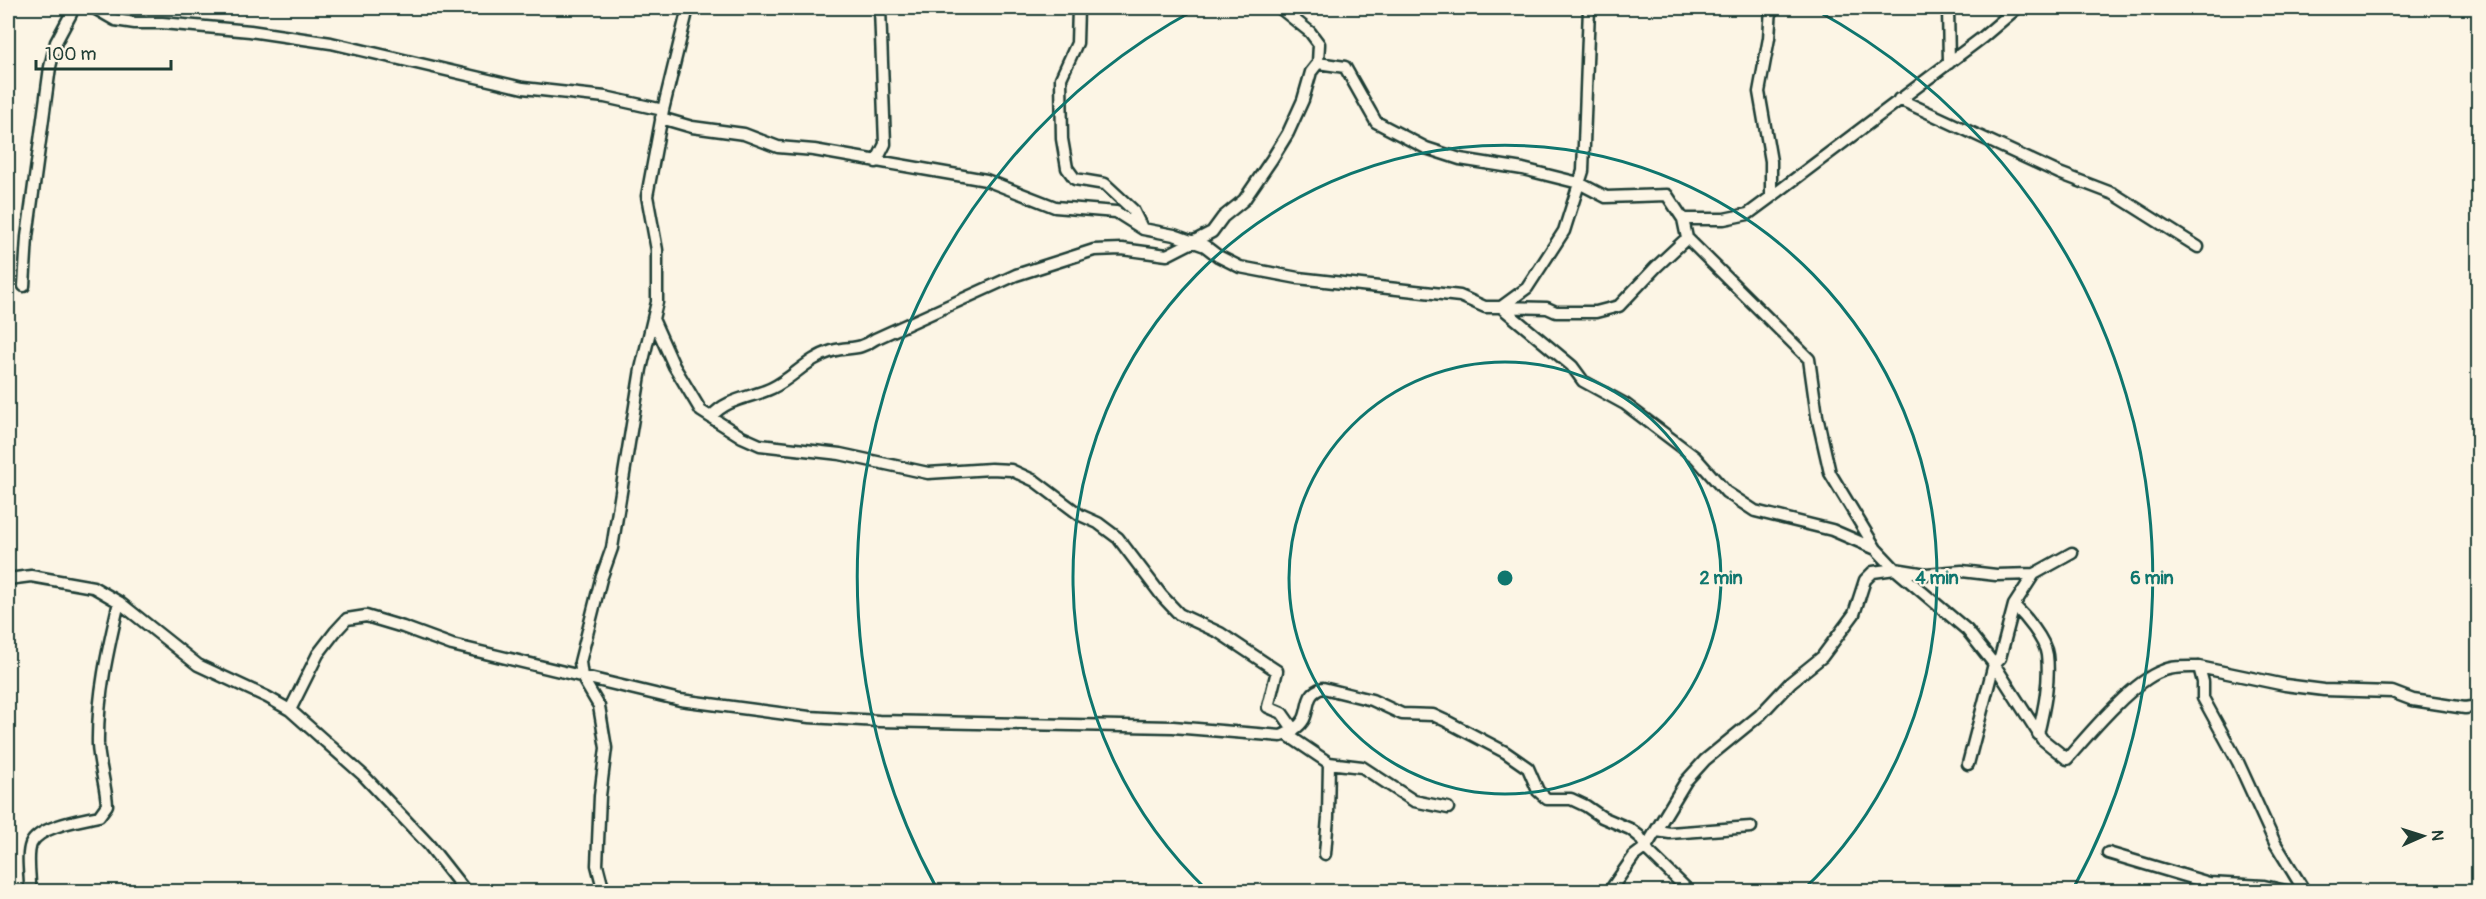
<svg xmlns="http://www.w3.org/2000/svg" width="2486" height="899" viewBox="0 0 2486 899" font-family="Pangolin,sans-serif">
  <rect width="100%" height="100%" fill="#fcf5e5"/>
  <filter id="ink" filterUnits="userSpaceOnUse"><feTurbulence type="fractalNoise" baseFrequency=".0167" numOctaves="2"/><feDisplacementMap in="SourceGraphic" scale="12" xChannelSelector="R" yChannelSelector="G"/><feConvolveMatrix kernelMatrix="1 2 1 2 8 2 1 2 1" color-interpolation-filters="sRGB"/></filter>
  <g filter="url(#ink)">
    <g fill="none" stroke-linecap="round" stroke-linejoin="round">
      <g stroke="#1f3d34" stroke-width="15">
        <path id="minor" d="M94,8L115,20L135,23H162L250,31L331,43L523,88L605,97L663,110
          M1078,8L1077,43L1061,78L1062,139L1067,168L1075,179L1105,184L1133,210L1142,228
          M1771,8L1769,38L1759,92L1771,161V197L1983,37L2017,8
          M1948,8L1949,63
          M1318,63L1345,67L1376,122L1426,148L1460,159L1523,169L1579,183L1606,197L1667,195L1683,219
          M1899,99L2059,173L2114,194L2198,247
          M661,118L692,127L744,134L778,147L814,150L986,180L1055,207L1116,212L1143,229L1174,235L1205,246L1218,256L1240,267L1298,278L1460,296L1485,307H1501L1527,288L1564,231L1583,171L1589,8
          M876,162L885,144L880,8
          M1771,197L1748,214L1724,219H1683L1687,238L1809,359L1817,416L1830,473L1876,549L1895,569L1967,630L1994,664L2042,739L2067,759C2088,735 2133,681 2162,671C2173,666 2187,667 2199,667L2285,685L2324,690L2392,692L2413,700L2465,708L2478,706
          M24,286L27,237L50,67L56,42L71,14V8
          M1501,307L1572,366L1583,381L1625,404L1695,457L1726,492L1755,511L1832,530L1876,549
          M1501,307L1547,308L1556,312H1596L1619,306L1656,267L1687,238
          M653,319L674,366L701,411L742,437L760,445L840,454L928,473L991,469L1011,470L1035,481L1080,515L1098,523L1118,538L1162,596L1179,614L1220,633L1277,671L1268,707L1282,713L1294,730
          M711,417C727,398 751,398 772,388C793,378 808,358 832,351C850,346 858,351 875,339L1016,275L1094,250L1122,249L1167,255L1212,232L1223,217L1244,200L1272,159L1288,133L1303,100L1311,72L1318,63L1319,44L1310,32L1280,8
          M8,579L31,576L93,587L119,602L198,665L267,697L290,710L363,775L429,845L466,892
          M2014,605C2025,616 2045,639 2047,655C2050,681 2044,709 2038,734
          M2199,667L2203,682V698L2238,762L2275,843L2305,892
          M290,710L318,654L335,632L347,619L366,616L403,627L452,645L680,700L809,717L879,721L1173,727L1281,736C1290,732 1299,728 1304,719C1310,706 1305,693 1323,688L1372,700L1402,714L1433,715L1446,721L1505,752L1528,768L1538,791L1547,799H1571L1586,806L1602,817L1630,829L1639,836L1649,852L1690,892
          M1286,734L1329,763L1362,767L1414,801L1448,808
          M1968,764L1994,664L2000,658L2014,605L2034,574
          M1657,831L1670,833L1751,827
          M2108,853L2209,883L2211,892
          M1325,854L1328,817L1329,763
          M2209,883L2264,886L2290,892
          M30,892C31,878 26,857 31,844C39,826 82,820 99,816L107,805C106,785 99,765 98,745C97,696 108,649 119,602
          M604,892L597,865L600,796L606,748L599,706L582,677L580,662L601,579L612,548L641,369L657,302V250L647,196L663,110L688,8
          M1609,892L1634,856L1646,847L1686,781L1705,760L1760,715L1791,682L1822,657L1854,614L1865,580L1873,572L1895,569L1926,574L1962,571L1996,575L2034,574L2072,553"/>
      </g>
      <use href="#minor" stroke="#fcf5e5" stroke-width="10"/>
    </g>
  </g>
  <g fill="none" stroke="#0f766e" stroke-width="3">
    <circle cx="1505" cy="578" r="216"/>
    <path d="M1208 891A432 432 0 1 1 1802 891"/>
    <path d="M936 887A647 647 0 0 1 1196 9M1814 9A647 647 0 0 1 2074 887"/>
  </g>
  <circle cx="1505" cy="578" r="9" fill="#0f766e" stroke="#fcf5e5" stroke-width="3"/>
  <g font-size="18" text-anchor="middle" font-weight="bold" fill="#0f766e" stroke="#fcf5e5" stroke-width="4.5" stroke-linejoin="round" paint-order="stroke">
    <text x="1721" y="584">2 min</text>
    <text x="1937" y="584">4 min</text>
    <text x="2152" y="584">6 min</text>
  </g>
  <rect width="2486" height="899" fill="none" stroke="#fcf5e5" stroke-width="30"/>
  <rect x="15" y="15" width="2456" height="869" fill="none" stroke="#1f3d34" stroke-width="2" filter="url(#ink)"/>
  <g transform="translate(2423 836) rotate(87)" stroke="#fcf5e5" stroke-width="4.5" paint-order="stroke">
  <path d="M0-4.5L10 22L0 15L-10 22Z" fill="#1f3d34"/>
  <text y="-9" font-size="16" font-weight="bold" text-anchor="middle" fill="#1f3d34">N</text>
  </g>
  <path d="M36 60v9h135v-9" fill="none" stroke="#1f3d34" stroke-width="3"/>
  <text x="45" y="60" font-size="18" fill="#1f3d34" stroke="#fcf5e5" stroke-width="4.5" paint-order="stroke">100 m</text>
</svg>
